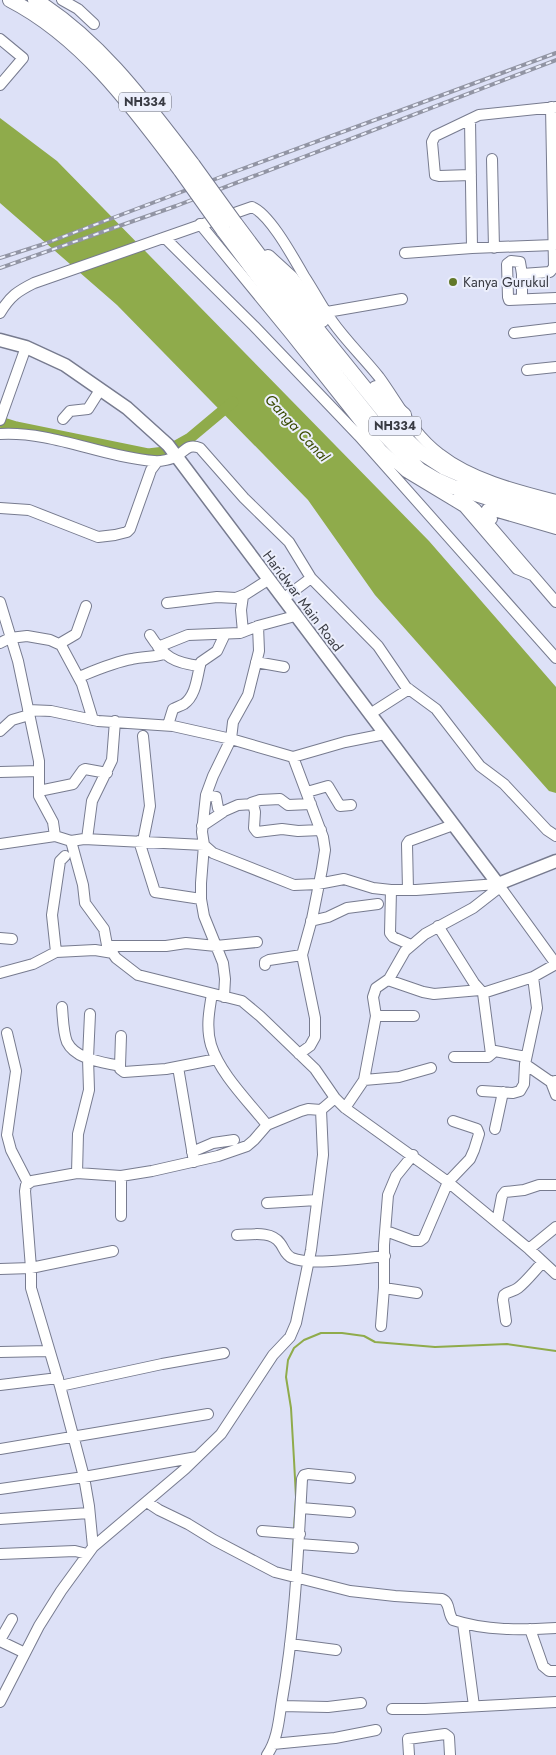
<svg xmlns="http://www.w3.org/2000/svg" width="556" height="1755" viewBox="0 0 556 1755" font-family="Jost,sans-serif">
  <rect width="100%" height="100%" fill="#dde1f7"/>
  <path fill="#8fab4b" d="M0,118L57,161L429,541L556,687V793L549,791L375,595L308,500L117,305L0,203Z"/>
  <g fill="none" stroke-linecap="round" stroke-linejoin="round">
    <path stroke="#8fab4b" stroke-width="2" d="M294,1530L296,1497L294,1460L291,1408L286,1377L288,1360L294,1348L304,1340L321,1333H342L364,1336L375,1342L435,1347L507,1344L556,1351
      M293,1550L294,1537"/>
    <path stroke="#8fab4b" stroke-width="11" d="M0,422L16,427L148,454L165,452L190,438L233,402"/>
    <g stroke="#777b8f" stroke-width="12">
      <path id="minor" d="M62,0L78,9L94,24
        M0,39L23,58L0,85
        M470,120L472,248L554,245
        M492,159L494,248
        M471,175L439,176L435,175L432,142L435,136L479,115L556,107
        M200,224L290,334L382,450L406,472L464,507L517,569L532,575
        M165,238L254,326L359,436L556,658
        M405,253L472,248
        M522,274L520,262L511,261L507,264L508,297L509,300L556,298
        M522,299V274L550,272L554,267L551,107
        M327,312L402,299
        M0,313C10,296 18,291 34,283L252,207C270,214 294,259 304,276C314,291 322,307 332,321C346,341 364,358 379,377C398,403 413,434 440,454C472,479 517,490 556,500
        M514,333L556,328
        M527,370L556,367
        M63,419L70,411L88,409L100,390
        M0,420L26,347
        M0,434C53,431 102,457 154,461C160,462 172,459 177,456C185,451 188,443 200,448L244,498L289,542L311,578L378,646L406,687L436,709L480,766L504,784L547,830L556,836
        M459,496L476,509L556,602
        M0,508L29,510L98,537L115,535L127,532L130,529L151,470L157,462
        M492,519L486,511L487,509L556,529
        M283,599L311,578
        M0,602L18,661L39,761V796L53,822L55,836
        M167,603L217,597L236,598L246,594L268,580
        M243,632L241,610L243,596
        M150,635C164,657 174,663 200,666
        M0,643L10,638L27,636L50,640L61,645L82,684L93,720
        M59,644L76,634L86,606
        M158,647L188,635L240,633L258,626
        M256,662L284,667
        M79,677C96,670 114,662 132,659C144,656 151,658 164,654
        M28,710L51,711L98,721L173,726L231,739L293,757L345,742L385,734
        M370,714L409,689
        M168,725L173,709C177,707 180,706 184,704C197,695 197,674 201,662L217,651L225,634
        M0,731L12,720L29,715
        M293,757L323,837L325,850L322,869L312,919L302,955L315,1018V1037L310,1046L299,1054
        M0,772L39,771
        M39,791L73,784L83,770L85,769L107,773
        M307,792L328,786L340,806L351,805
        M206,795L216,797L218,808L222,812L238,805L253,804L255,812L254,828L257,832L282,829L298,831L321,830
        M251,803L260,800L280,799L288,805L311,804
        M202,826L223,812
        M87,839L92,801L112,760L115,721
        M71,841L83,885L85,903L104,929L107,945L116,958L138,975L242,1001L260,1016L315,1069L335,1098L345,1108L448,1182L529,1249L556,1274
        M139,841L155,892L201,899
        M143,841L150,806L143,736
        M0,844L55,836L71,841L84,839L204,845L213,853L294,885L318,884L344,879L373,888L391,890H416L498,884L556,964
        M391,890L390,933L393,937L411,945
        M408,890L407,844L409,841L453,825
        M311,921L328,917L347,908L378,904
        M438,926L474,983L483,993L533,977
        M0,938L12,939
        M108,946H166L186,943L216,946L257,942
        M56,952L52,915L60,861L65,856
        M556,964L533,977L537,1008L525,1064L551,1082L556,1081
        M265,965V962L269,960L302,955
        M0,973L33,964L56,952L95,950L113,953
        M388,980L423,992L434,994L480,990
        M483,993L491,1054
        M212,994C209,1011 206,1028 211,1045C220,1074 249,1102 267,1125
        M224,997L225,979L223,963L204,916L201,899V883L204,845L202,832L206,795L213,776L231,739L233,722L248,695L259,651L258,626L295,616
        M62,1007C63,1018 63,1032 67,1042C76,1060 103,1062 120,1066V1069L124,1072L166,1069L217,1059
        M376,1016H414
        M7,1033L16,1071L7,1135L11,1150L28,1183
        M454,1057H488L495,1051L526,1057
        M120,1066L121,1036
        M178,1067L194,1162
        M364,1080L399,1077L431,1068
        M551,1082L556,1095
        M482,1091L513,1093L520,1091L524,1084L525,1064
        M345,1108L364,1080L376,1016L373,997L376,988L389,979L405,951L425,934L473,908L500,887
        M495,1129L503,1092
        M192,1152L213,1143L234,1140
        M77,1173L78,1134L89,1090L88,1058L90,1014
        M267,1203L317,1200
        M121,1216V1176
        M497,1222L502,1196L505,1192L524,1190L539,1185H556
        M386,1231L413,1241H420L424,1238L448,1182L470,1159L474,1150L479,1134L477,1129L453,1121
        M237,1235C250,1235 271,1230 280,1243C284,1248 285,1255 292,1258C310,1266 363,1258 385,1256
        M529,1249L556,1227
        M0,1269L31,1268L113,1251
        M384,1288L417,1293
        M506,1321L503,1300L504,1295C508,1291 513,1292 518,1288C527,1281 535,1270 543,1262
        M381,1326L384,1288V1245L388,1195L396,1176L413,1155
        M0,1352L49,1351
        M0,1385L58,1378
        M60,1386L162,1364L224,1353
        M0,1449L208,1414
        M0,1489L84,1477L197,1457
        M147,1502L159,1510L188,1524L214,1540L275,1572L350,1591L395,1596L442,1599C451,1603 447,1613 453,1620C486,1631 521,1630 556,1628
        M301,1508L350,1512
        M0,1519L89,1513
        M262,1531L300,1534
        M299,1544L353,1548
        M93,1547L89,1506L84,1477L60,1386L31,1288V1268L25,1191L26,1185L32,1181L77,1173L121,1176L152,1171L218,1156L247,1146L254,1140L267,1125L301,1111L308,1109L321,1110
        M0,1554L75,1551L87,1554
        M463,1623L474,1706
        M530,1629L543,1666L549,1671H556
        M0,1640L12,1619
        M0,1641L25,1653
        M290,1644L336,1650
        M0,1702L39,1626L61,1591L93,1547L185,1469L221,1434L273,1355L290,1337L296,1323L311,1250L323,1155L321,1110L335,1098
        M281,1706L328,1707L361,1703
        M392,1709H425L556,1702
        M273,1744L335,1738L376,1730
        M267,1755C278,1739 279,1718 282,1700C295,1627 298,1553 302,1479L304,1475L308,1474L350,1478
        M409,1755L408,1739L445,1734L449,1737L450,1755"/>
    </g>
    <g stroke="#777b8f" stroke-width="15">
      <path id="major" d="M0,340L26,347L65,365L127,408L168,445L498,884L556,861"/>
    </g>
    <g stroke="#777b8f" stroke-width="16">
      <path id="highway" d="M10,0C82,37 133,107 181,171
        M35,0C100,40 147,105 193,165
        M235,223L280,283L405,438L420,452L443,467L487,486L521,498L556,507
        M223,230L269,291L381,431L401,452L420,470L437,480L453,487L556,519
        M268,257L291,278L322,320
        M376,388L386,400L404,415"/>
    </g>
    <use href="#minor" stroke="#fff" stroke-width="10"/>
    <use href="#major" stroke="#fff" stroke-width="12"/>
    <use href="#highway" stroke="#fff" stroke-width="14"/>
    <g stroke="#9295a4" stroke-width="4">
      <path id="rail" d="M0,258L44,244L234,172L556,53
        M0,268L176,206L556,60"/>
    </g>
    <use href="#rail" stroke="#eceffc" stroke-width="2" stroke-dasharray="5.5" stroke-linecap="butt"/>
    <g stroke="#777b8f" stroke-width="16" stroke-linecap="butt">
      <path id="highway-bridge" d="M193,165L235,223
        M181,171L223,230"/>
    </g>
    <use href="#highway-bridge" stroke="#fff" stroke-width="14"/>
  </g>
  <circle fill="#627829" stroke="#eceffc" stroke-width="2" cx="453" cy="282" r="5"/>
  <g text-anchor="middle" dominant-baseline="central" stroke-width="4" stroke-linejoin="round" paint-order="stroke">
    <g fill="#eceffc" stroke="#6f717a" stroke-width="1">
      <rect x="119" y="92.5" width="52" height="19" rx="4"/>
      <rect x="369" y="416.5" width="52" height="19" rx="4"/>
    </g>
    <g font-size="12" font-weight="bold" fill="#393b43">
      <text x="145" y="102">NH334</text>
      <text x="395" y="426">NH334</text>
    </g>
    <g font-size="14" fill="#393b43" stroke="#eceffc" text-anchor="start">
      <text x="463" y="282">Kanya Gurukul</text>
    </g>
    <g font-size="14" fill="#393b43" stroke="#eceffc">
      <text transform="translate(303 601) rotate(53)">Haridwar Main Road</text>
    </g>
    <g font-size="15" font-style="italic" fill="#394a00" stroke="#eceffc">
      <text transform="translate(297 428) rotate(47)">Ganga Canal</text>
    </g>
  </g>
</svg>
